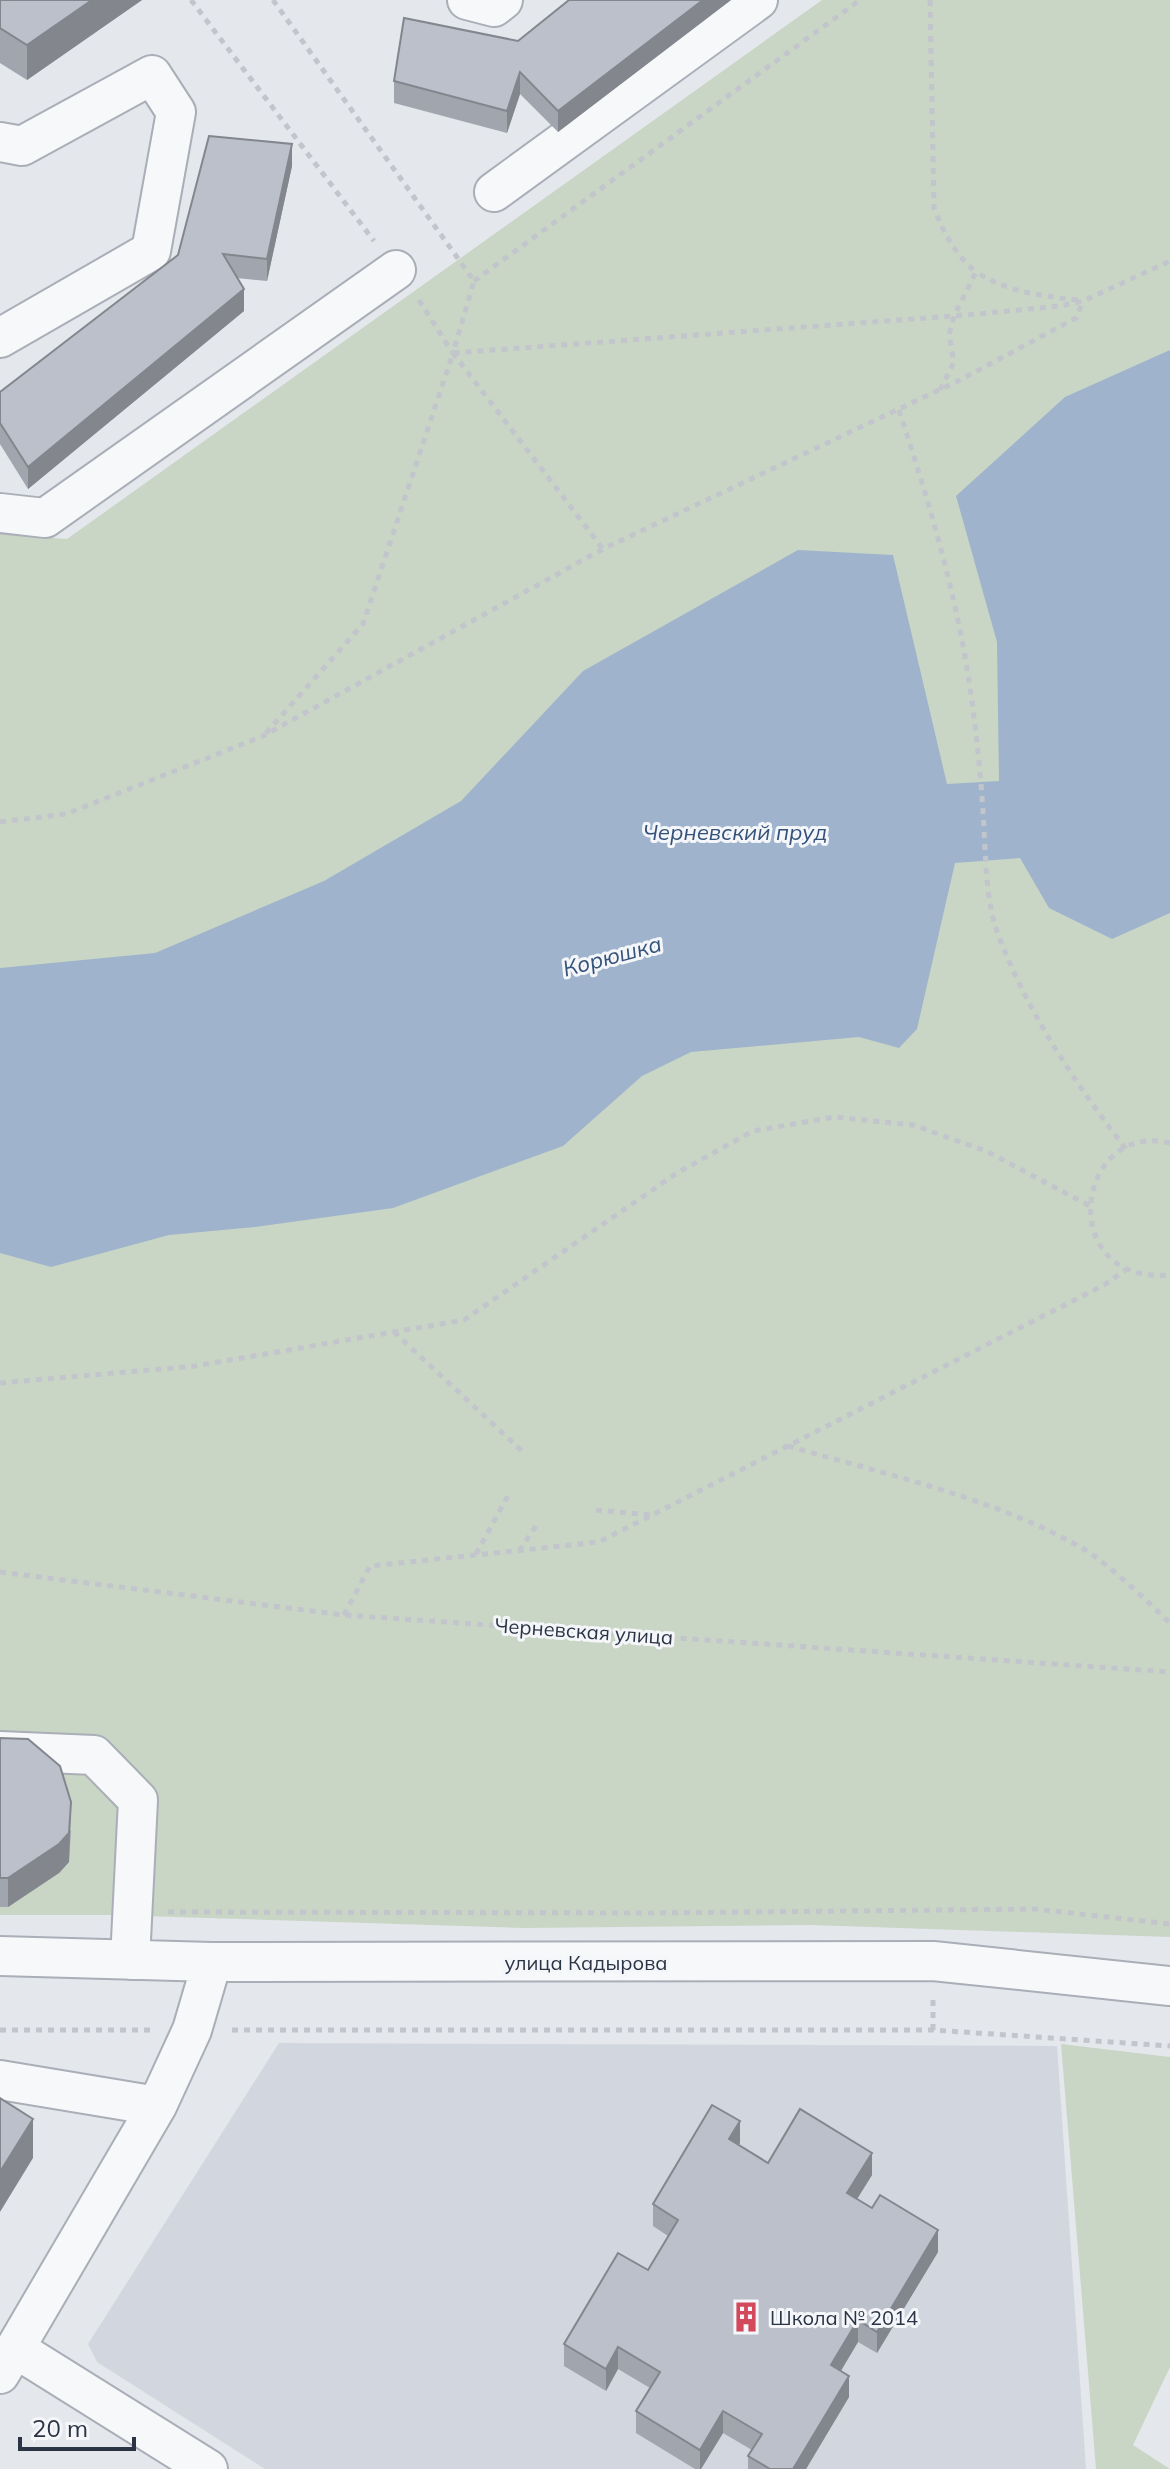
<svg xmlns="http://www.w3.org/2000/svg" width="1170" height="2469" viewBox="0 0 1170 2469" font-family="Mulish,sans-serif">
  <rect width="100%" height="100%" fill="#e4e7ec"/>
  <path fill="#d2d6de" d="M279,2043L1057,2046L1086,2469H265L97,2362L88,2344Z"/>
  <path fill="#c9d6c5" d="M822,0H1170V1937L811,1925L524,1928L109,1915H0V534L67,539Z
    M1061,2044L1170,2057V2367L1133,2445L1170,2469H1096Z"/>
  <path fill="#9fb4cc" d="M1170,350V913L1112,939L1049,908L1020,858L955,863L917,1029L899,1048L859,1037L691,1052L642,1076L563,1146L393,1208L255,1227L169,1235L51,1267L0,1253V968L155,953L324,881L461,801L583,671L798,550L893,555L947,784L999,781L997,642L956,496L1065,397Z"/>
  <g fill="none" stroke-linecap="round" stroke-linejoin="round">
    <g stroke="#a9aeb7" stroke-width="42">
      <path id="minor" d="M467,0L494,7L503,0
        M0,142L22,146L152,75L176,112L151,251L0,338
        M494,192L758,0
        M0,513L45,518L396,270
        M0,1751L94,1755L138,1800L130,1960
        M0,1956L212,1962L933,1961L1170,1986
        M0,2080L157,2106
        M16,2349L208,2469
        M0,2374L157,2106L192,2030L212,1962"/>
    </g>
    <path stroke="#c2c5cb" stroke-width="5" stroke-dasharray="6 6" stroke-linecap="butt" d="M191,0L374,241
      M273,0L474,281L453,353L603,549
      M930,0L934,208C944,234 955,254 976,272
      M474,281L860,0
      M419,300L452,352
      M940,390L954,362L949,335L954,316L976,272C1008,292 1041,296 1078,300
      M899,410C931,508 960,606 973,709C978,749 982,789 984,829C986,864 986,904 999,937C1029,1015 1075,1083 1126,1149
      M266,733L363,624L453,353L967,315L1060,306L1083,301L1170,261
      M0,822L66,814L263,736L603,549L958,381L1076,318L1083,301
      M1170,1143C1075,1120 1054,1285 1170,1275
      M394,1332L522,1451
      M0,1383L195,1366L464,1320L677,1173L753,1131L834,1117L913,1125L986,1151L1090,1206
      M788,1446C887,1475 992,1497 1082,1548C1109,1564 1147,1601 1170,1623
      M596,1510L651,1515
      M519,1551L536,1526
      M476,1554L510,1492
      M0,1572L344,1615L1170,1672
      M344,1615L370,1566L599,1542L1104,1285L1127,1269
      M168,1912L651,1913L1035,1909L1170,1924
      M0,2030H150
      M232,2030H933L1170,2046
      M933,2030V1999"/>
    <use href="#minor" stroke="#f7f8fa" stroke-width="38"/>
  </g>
  <path fill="#a1a5ae" d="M0,0H142L27,80L0,63Z
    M569,0H731L558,132L520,94L507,133L394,103V81L518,41Z
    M292,166L267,281L237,278L244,311L28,489L0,444V392Z
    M0,1738L71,1831L69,1862L59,1873L8,1907H0Z
    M740,2143L739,2145L768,2163L872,2175L857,2199L938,2252L877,2353L858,2342L841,2371L849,2397L806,2469H748V2456L752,2450L723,2433L701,2469H695L636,2433V2411L650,2388L618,2369L606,2391L564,2366V2344L648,2270L668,2236L653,2226V2204Z"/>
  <path fill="#83868d" d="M92,0H142L27,80V45Z
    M703,0H731L558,132V111Z
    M520,72V94L507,133V111Z
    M292,144V166L267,281V259Z
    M244,289V311L28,489V467Z
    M71,1802L69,1862L59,1873L8,1907V1878Z
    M33,2119V2158L0,2212V2172Z
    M740,2121V2143L729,2161V2139Z
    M872,2153V2175L847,2215V2193Z
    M938,2230V2252L877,2353V2332Z
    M858,2320V2342L831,2387V2365Z
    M618,2347V2369L606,2391V2369Z
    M849,2376V2397L806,2469H793Z
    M723,2411V2433L701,2469H700V2450Z"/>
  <path fill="#bbc0ca" stroke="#83868d" stroke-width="2" d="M0,0H92L27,45L0,28Z
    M569,0H703L558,111L520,72L507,111L394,81L404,18L518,41Z
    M209,136L292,144L267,259L223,254L244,289L28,467L0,423V392L178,255Z
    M0,1738L28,1739L60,1766L71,1802L69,1833L59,1844L8,1878H0Z
    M0,2098L33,2119L0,2172Z
    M712,2105L740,2121L729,2139L768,2163L800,2109L872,2153L847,2193L872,2208L880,2195L938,2230L877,2332L858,2320L831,2365L849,2376L793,2469H770L748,2456L762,2434L723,2411L700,2450L636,2411L660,2372L618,2347L606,2369L564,2344L618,2253L648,2270L678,2220L653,2204Z"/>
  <defs>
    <g id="building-bare" transform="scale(2.4)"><path d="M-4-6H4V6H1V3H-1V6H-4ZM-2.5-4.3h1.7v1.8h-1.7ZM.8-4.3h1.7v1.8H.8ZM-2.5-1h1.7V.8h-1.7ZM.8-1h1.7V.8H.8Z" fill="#d1495b" stroke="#f4f6f9" stroke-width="2.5" paint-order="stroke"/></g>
  </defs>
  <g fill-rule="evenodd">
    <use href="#building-bare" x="746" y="2317"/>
  </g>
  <g text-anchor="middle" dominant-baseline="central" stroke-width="6" stroke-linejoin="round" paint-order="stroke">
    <g font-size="20" fill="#2b3445" stroke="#f4f6f9">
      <text transform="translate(584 1631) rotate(4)">Черневская улица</text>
      <text x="586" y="1962">улица Кадырова</text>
    </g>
    <g font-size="20" fill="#2b3445" stroke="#f4f6f9" text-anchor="start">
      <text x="770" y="2317">Школа № 2014</text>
    </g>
    <g font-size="22" font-style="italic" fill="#34527a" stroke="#f4f6f9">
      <text x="735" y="832">Черневский пруд</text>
      <text transform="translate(612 956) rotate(-15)">Корюшка</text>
    </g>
  </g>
  <path d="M20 2437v12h114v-12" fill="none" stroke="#2b3445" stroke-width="4"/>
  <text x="32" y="2437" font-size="24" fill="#2b3445" stroke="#f4f6f9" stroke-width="6" paint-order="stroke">20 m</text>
</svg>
